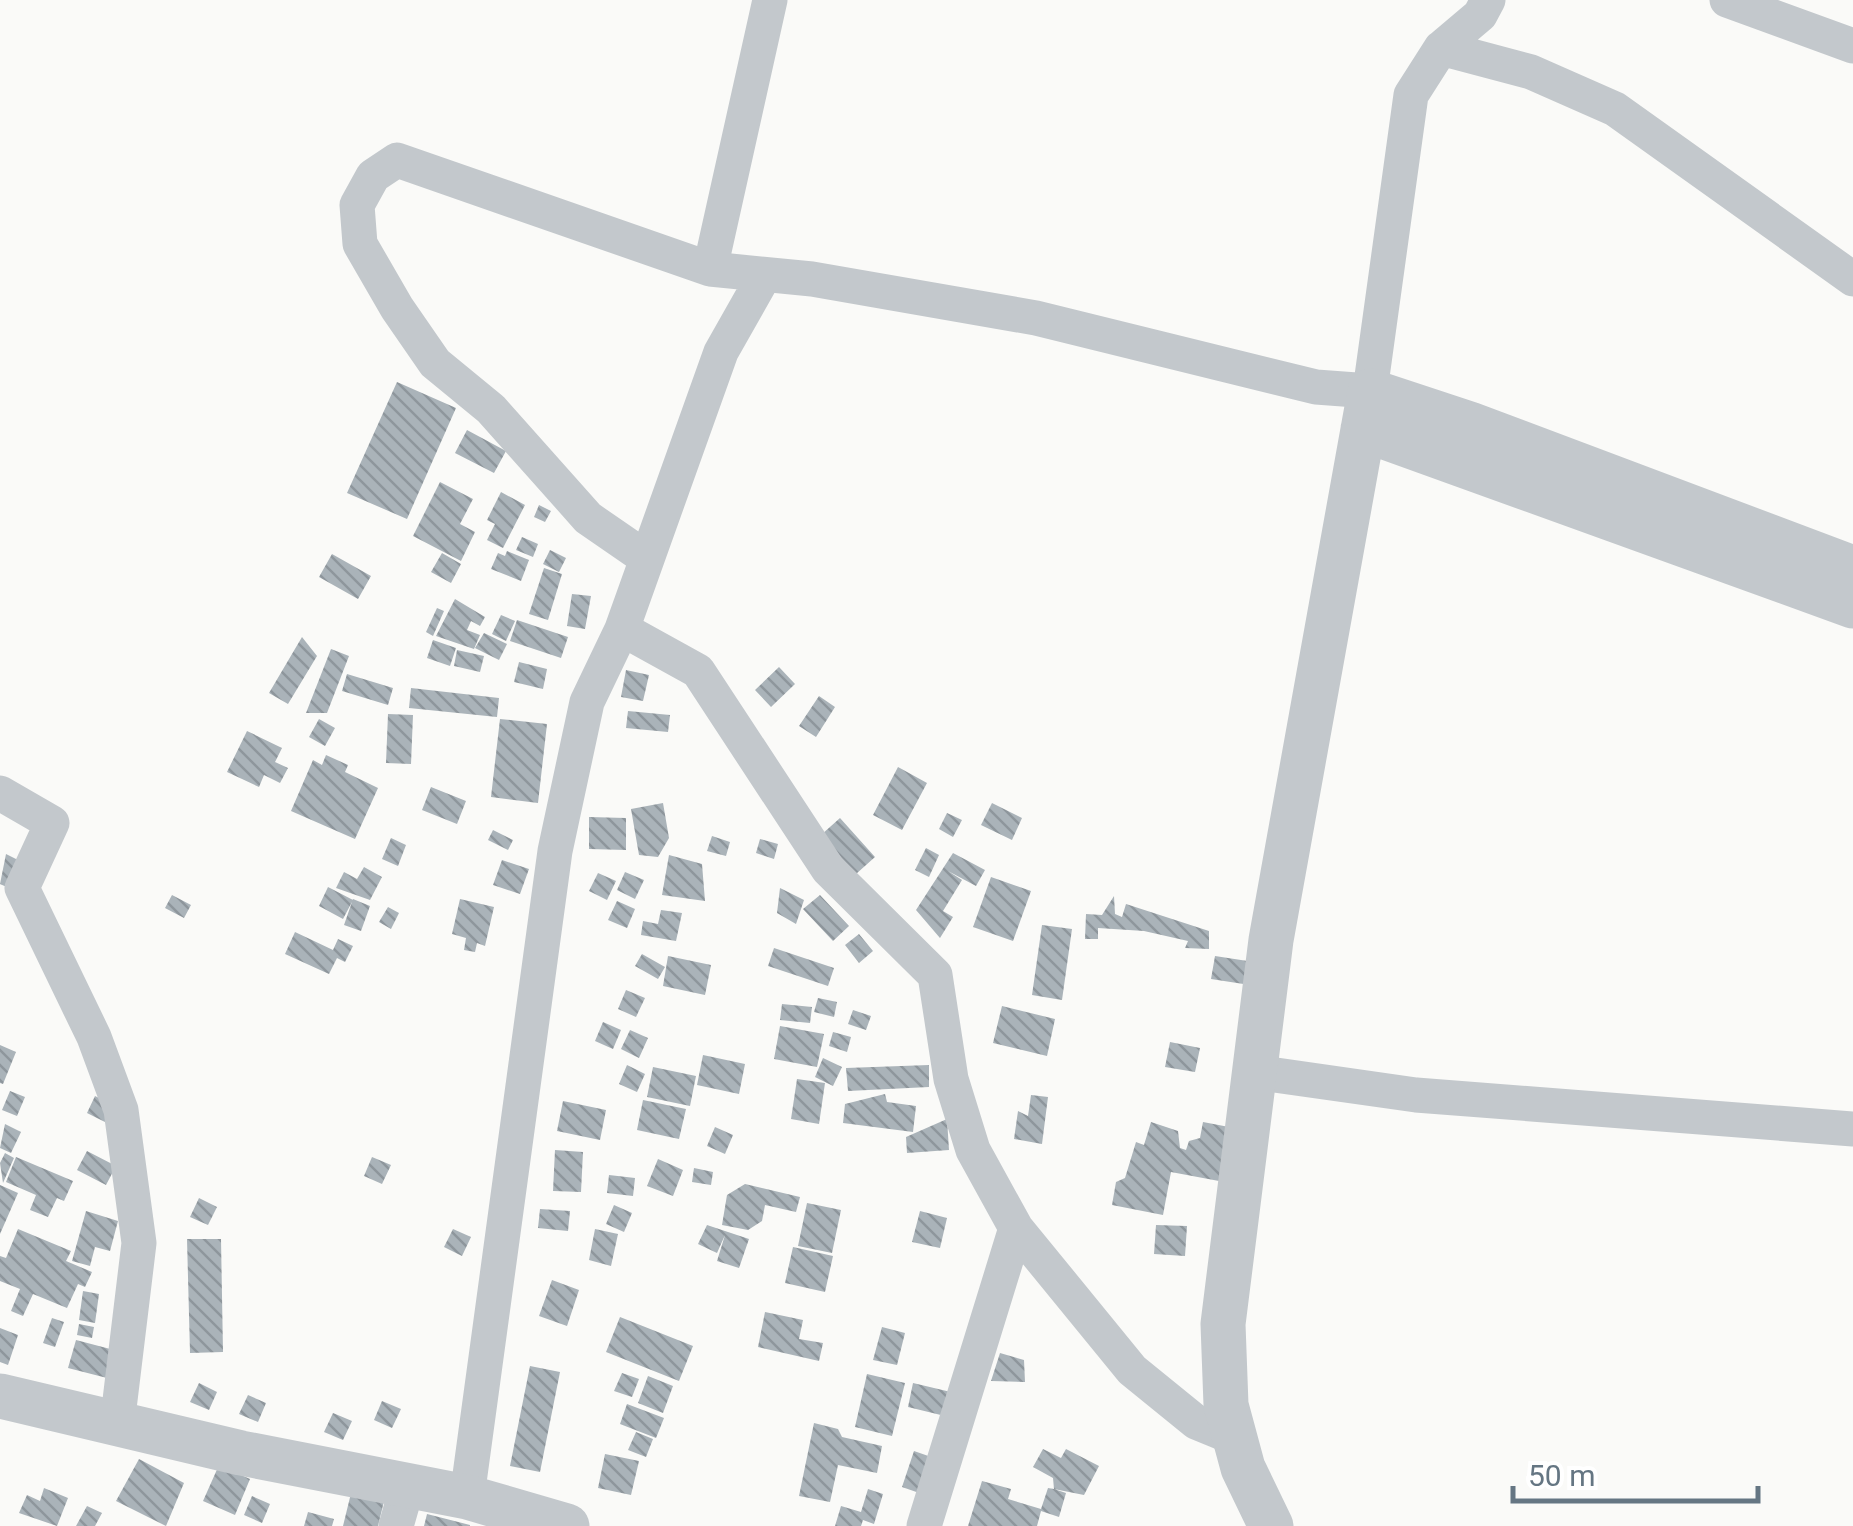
<svg xmlns="http://www.w3.org/2000/svg" width="1853" height="1526" viewBox="0 0 1853 1526" font-family="Roboto,sans-serif">
  <defs>
    <pattern id="building-back-hatch" width="6" height="6" patternUnits="userSpaceOnUse" patternTransform="scale(2.5)"><rect width="6" height="6" fill="#aab3b9"/><path d="M-1 5l2 2M0 0l6 6M5-1l2 2" fill="none" stroke="#8e969c"/></pattern>
  </defs>
  <rect width="100%" height="100%" fill="#fafaf8"/>
  <path fill="url(#building-back-hatch)" d="M397,382L456,408L407,519L347,493Z
    M467,430L506,451L494,473L455,453Z
    M440,482L473,499L460,524L475,532L461,561L413,536Z
    M501,492L525,505L503,548L487,540L495,524L487,520Z
    M539,505L551,511L545,522L534,517Z
    M522,537L538,544L533,557L516,550Z
    M550,550L566,558L559,572L543,564Z
    M507,551L529,560L521,581L491,569L498,553L505,556Z
    M442,553L461,564L451,583L431,572Z
    M332,554L371,576L358,599L319,577Z
    M544,568L562,574L548,620L529,614Z
    M572,594L591,596L585,629L567,626Z
    M455,599L485,617L480,626L471,621L467,630L480,635L474,649L436,636Z
    M437,608L444,611L433,636L426,632Z
    M501,615L515,621L506,641L492,634Z
    M517,620L568,637L561,658L510,641Z
    M484,633L507,644L499,660L475,648Z
    M302,637L317,656L288,704L269,693Z
    M433,640L456,648L450,666L427,658Z
    M331,649L349,656L327,713H306Z
    M457,650L484,656L480,672L454,666Z
    M519,662L547,669L543,689L514,682Z
    M779,667L795,684L771,707L755,690Z
    M626,670L649,675L643,701L621,697Z
    M347,674L393,688L388,705L342,691Z
    M411,688L499,698L497,717L409,708Z
    M819,696L835,707L816,737L799,726Z
    M628,711L670,715L668,732L626,728Z
    M388,714L413,715L411,764L386,763Z
    M319,719L335,728L325,746L309,737Z
    M500,719L547,724L538,803L491,797Z
    M247,731L282,748L275,762L288,768L280,783L264,775L259,787L227,772Z
    M326,755L348,765L345,772L378,788L355,839L291,811L313,760L322,765Z
    M898,767L927,783L902,830L873,815Z
    M431,787L466,801L457,824L422,810Z
    M663,803L669,838L658,857L639,855L631,809Z
    M992,803L1022,818L1012,840L981,825Z
    M947,813L962,820L953,837L939,829Z
    M589,817L626,818V850L589,849Z
    M840,818L875,857L856,874L821,835Z
    M493,830L513,840L508,850L488,840Z
    M712,836L730,842L726,856L707,851Z
    M391,838L406,845L398,866L382,859Z
    M760,839L778,844L774,859L756,853Z
    M926,848L939,855L929,877L915,870Z
    M953,853L985,870L976,886L948,871L962,880L943,911L953,917L940,938L916,910Z
    M6,854L22,862L9,888L0,884Z
    M669,855L702,864L705,901L662,895Z
    M502,860L529,869L520,894L493,885Z
    M364,867L382,877L370,900L336,888L344,872L357,879Z
    M625,872L644,880L635,899L617,890Z
    M598,873L616,881L607,900L589,891Z
    M991,877L1031,891L1013,941L973,927Z
    M328,887L353,900L343,919L319,906Z
    M780,888L804,900L796,924L777,913Z
    M172,895L191,905L184,918L165,908Z
    M820,895L849,926L833,941L803,909Z
    M1114,896L1115,914L1122,917L1126,904L1209,931V949L1185,948L1188,941L1144,931L1098,928V939H1085L1086,914L1102,915Z
    M353,899L370,906L361,931L344,925Z
    M460,899L494,907L485,946L477,943L475,952L464,950L466,938L452,934Z
    M617,901L635,909L627,928L608,920Z
    M388,907L399,913L391,929L379,922Z
    M661,910L682,913L676,941L641,935L643,921L658,924Z
    M1042,925L1072,929L1062,1000L1032,995Z
    M295,932L333,950L338,939L353,946L345,962L337,958L329,974L285,954Z
    M859,934L873,951L859,963L845,945Z
    M774,948L834,968L828,986L768,966Z
    M642,954L665,967L658,979L635,966Z
    M668,956L711,965L705,995L663,986Z
    M1215,956L1254,962L1250,985L1211,979Z
    M626,990L645,998L636,1017L618,1009Z
    M818,998L837,1002L834,1017L814,1012Z
    M782,1004L812,1007L810,1023L780,1020Z
    M1002,1006L1055,1019L1047,1056L993,1043Z
    M853,1010L871,1016L866,1030L848,1024Z
    M603,1022L621,1030L613,1049L595,1041Z
    M780,1026L824,1034L817,1067L774,1059Z
    M630,1030L648,1038L639,1058L621,1049Z
    M833,1032L851,1037L847,1052L829,1046Z
    M1170,1042L1200,1048L1195,1072L1165,1067Z
    M0,1045L16,1052L3,1084L0,1083Z
    M703,1055L745,1064L739,1094L697,1085Z
    M823,1058L842,1067L833,1086L815,1077Z
    M627,1065L645,1074L637,1092L619,1084Z
    M929,1065V1087L848,1091L846,1068Z
    M653,1067L696,1076L690,1106L647,1097Z
    M797,1079L825,1083L819,1124L791,1119Z
    M10,1091L25,1097L17,1116L2,1110Z
    M885,1094L887,1102L916,1106L913,1132L843,1123L845,1104Z
    M1031,1095L1048,1097L1042,1144L1014,1139L1018,1111L1028,1116Z
    M95,1096L113,1105L105,1122L87,1113Z
    M643,1100L686,1109L679,1139L637,1130Z
    M563,1101L606,1110L600,1140L557,1131Z
    M947,1119L949,1150L907,1153L906,1137Z
    M1151,1122L1178,1131L1180,1148L1186,1150L1189,1141L1200,1138L1203,1122L1229,1127L1219,1181L1171,1172L1163,1215L1112,1205L1116,1182L1125,1178L1136,1142L1144,1145Z
    M5,1124L21,1132L11,1153L0,1148Z
    M715,1127L733,1135L725,1154L707,1146Z
    M555,1150L583,1152L581,1192L553,1191Z
    M87,1151L116,1166L106,1185L77,1170Z
    M5,1153L14,1158L3,1183L0,1163Z
    M16,1157L73,1181L64,1201L57,1198L48,1217L30,1210L36,1195L6,1182Z
    M372,1157L391,1165L382,1184L364,1176Z
    M658,1159L683,1170L673,1196L647,1186Z
    M694,1168L713,1172L711,1185L692,1182Z
    M609,1175L635,1178L633,1196L607,1193Z
    M745,1184L800,1197L796,1212L765,1205L762,1221L748,1230L722,1225L727,1195Z
    M0,1185L18,1193L0,1234Z
    M199,1198L217,1207L208,1225L190,1217Z
    M807,1203L841,1210L832,1253L798,1246Z
    M614,1205L632,1213L624,1232L606,1224Z
    M540,1209L570,1211L568,1231L538,1228Z
    M86,1211L118,1221L110,1251L95,1247L90,1266L72,1261Z
    M920,1211L947,1218L940,1248L912,1242Z
    M707,1225L749,1239L739,1268L717,1261L725,1235L717,1253L698,1244Z
    M1156,1225L1187,1226L1185,1256L1154,1254Z
    M18,1229L71,1251L66,1261L92,1272L85,1287L78,1284L67,1308L33,1294L23,1316L11,1311L20,1289L0,1281V1256L6,1258Z
    M453,1229L471,1237L462,1256L444,1247Z
    M595,1229L618,1234L611,1266L589,1260Z
    M187,1239H221L223,1352L190,1353Z
    M793,1247L833,1256L825,1292L785,1283Z
    M552,1280L579,1290L567,1326L539,1316Z
    M83,1291L99,1294L95,1323L79,1320Z
    M765,1312L803,1320L799,1339L823,1343L819,1361L758,1347Z
    M620,1317L693,1346L679,1381L606,1352Z
    M52,1318L64,1322L55,1347L43,1343Z
    M79,1324L94,1327L92,1338L77,1335Z
    M882,1327L905,1333L897,1365L873,1360Z
    M0,1328L18,1335L8,1365L0,1362Z
    M76,1340L114,1350L107,1378L68,1368Z
    M1000,1353L1024,1360L1025,1382L991,1381Z
    M530,1366L560,1372L540,1472L510,1466Z
    M622,1373L639,1379L632,1397L614,1391Z
    M867,1374L905,1383L892,1436L855,1427Z
    M648,1376L673,1386L663,1413L638,1403Z
    M199,1383L217,1392L209,1410L190,1402Z
    M913,1383L955,1393L949,1417L908,1407Z
    M248,1395L266,1403L258,1422L239,1414Z
    M382,1401L401,1409L392,1428L374,1420Z
    M627,1404L664,1418L656,1438L620,1424Z
    M333,1413L352,1421L343,1440L324,1432Z
    M814,1423L838,1429L842,1437L882,1446L877,1473L838,1465L830,1502L799,1496Z
    M636,1432L653,1439L646,1457L628,1450Z
    M1043,1449L1061,1458L1066,1449L1099,1466L1084,1495L1054,1489L1066,1493L1059,1517L1041,1511L1037,1526H968L982,1481L1011,1489L1008,1499L1041,1509L1048,1488L1054,1489L1053,1478L1033,1467Z
    M914,1451L937,1459L925,1495L902,1487Z
    M605,1454L639,1461L631,1495L598,1488Z
    M139,1459L184,1483L166,1526L116,1501Z
    M219,1465L250,1479L235,1515L203,1501Z
    M353,1485L386,1493L378,1526H343Z
    M44,1488L68,1498L57,1526L19,1513L27,1495L40,1501Z
    M868,1489L883,1494L874,1524L863,1520L861,1526H835L841,1506L861,1512Z
    M252,1496L270,1504L262,1523L244,1515Z
    M87,1506L102,1513L95,1526H76Z
    M308,1512L334,1519L332,1526H304Z
    M427,1514L470,1525V1526H424Z"/>
  <g fill="none" stroke-linecap="round" stroke-linejoin="round">
    <path stroke="#c3c8cc" stroke-width="35" d="M1727,0L1853,46
      M1441,48L1531,72L1615,109L1853,279
      M710,269L770,0
      M646,558L588,518L491,409L435,363L397,308L360,244L357,205L373,176L397,160L710,269L812,279L1036,318L1316,387L1370,391L1411,95L1441,48L1480,15L1488,0
      M622,629L698,671L828,869L935,975L951,1079L973,1150L1016,1228L1132,1370L1196,1422L1235,1438
      M0,793L52,823L22,888L94,1037L121,1110L139,1243L117,1425
      M1254,1072L1416,1095L1853,1129
      M467,1497L555,851L587,702L622,629L721,352L764,276
      M396,1526L408,1484
      M924,1526L1016,1228"/>
    <path stroke="#c3c8cc" stroke-width="45" d="M1363,429L1853,606
      M0,1396L241,1453L467,1497L567,1526
      M1271,1526L1243,1468L1226,1405L1223,1324L1271,940L1370,391L1470,424L1853,568"/>
  </g>
  <path d="M1513 1486v15h245v-15" fill="none" stroke="#657683" stroke-width="5"/>
  <text x="1528" y="1486" font-size="30" fill="#657683" stroke="#ffffff" stroke-width="8" paint-order="stroke">50 m</text>
</svg>
